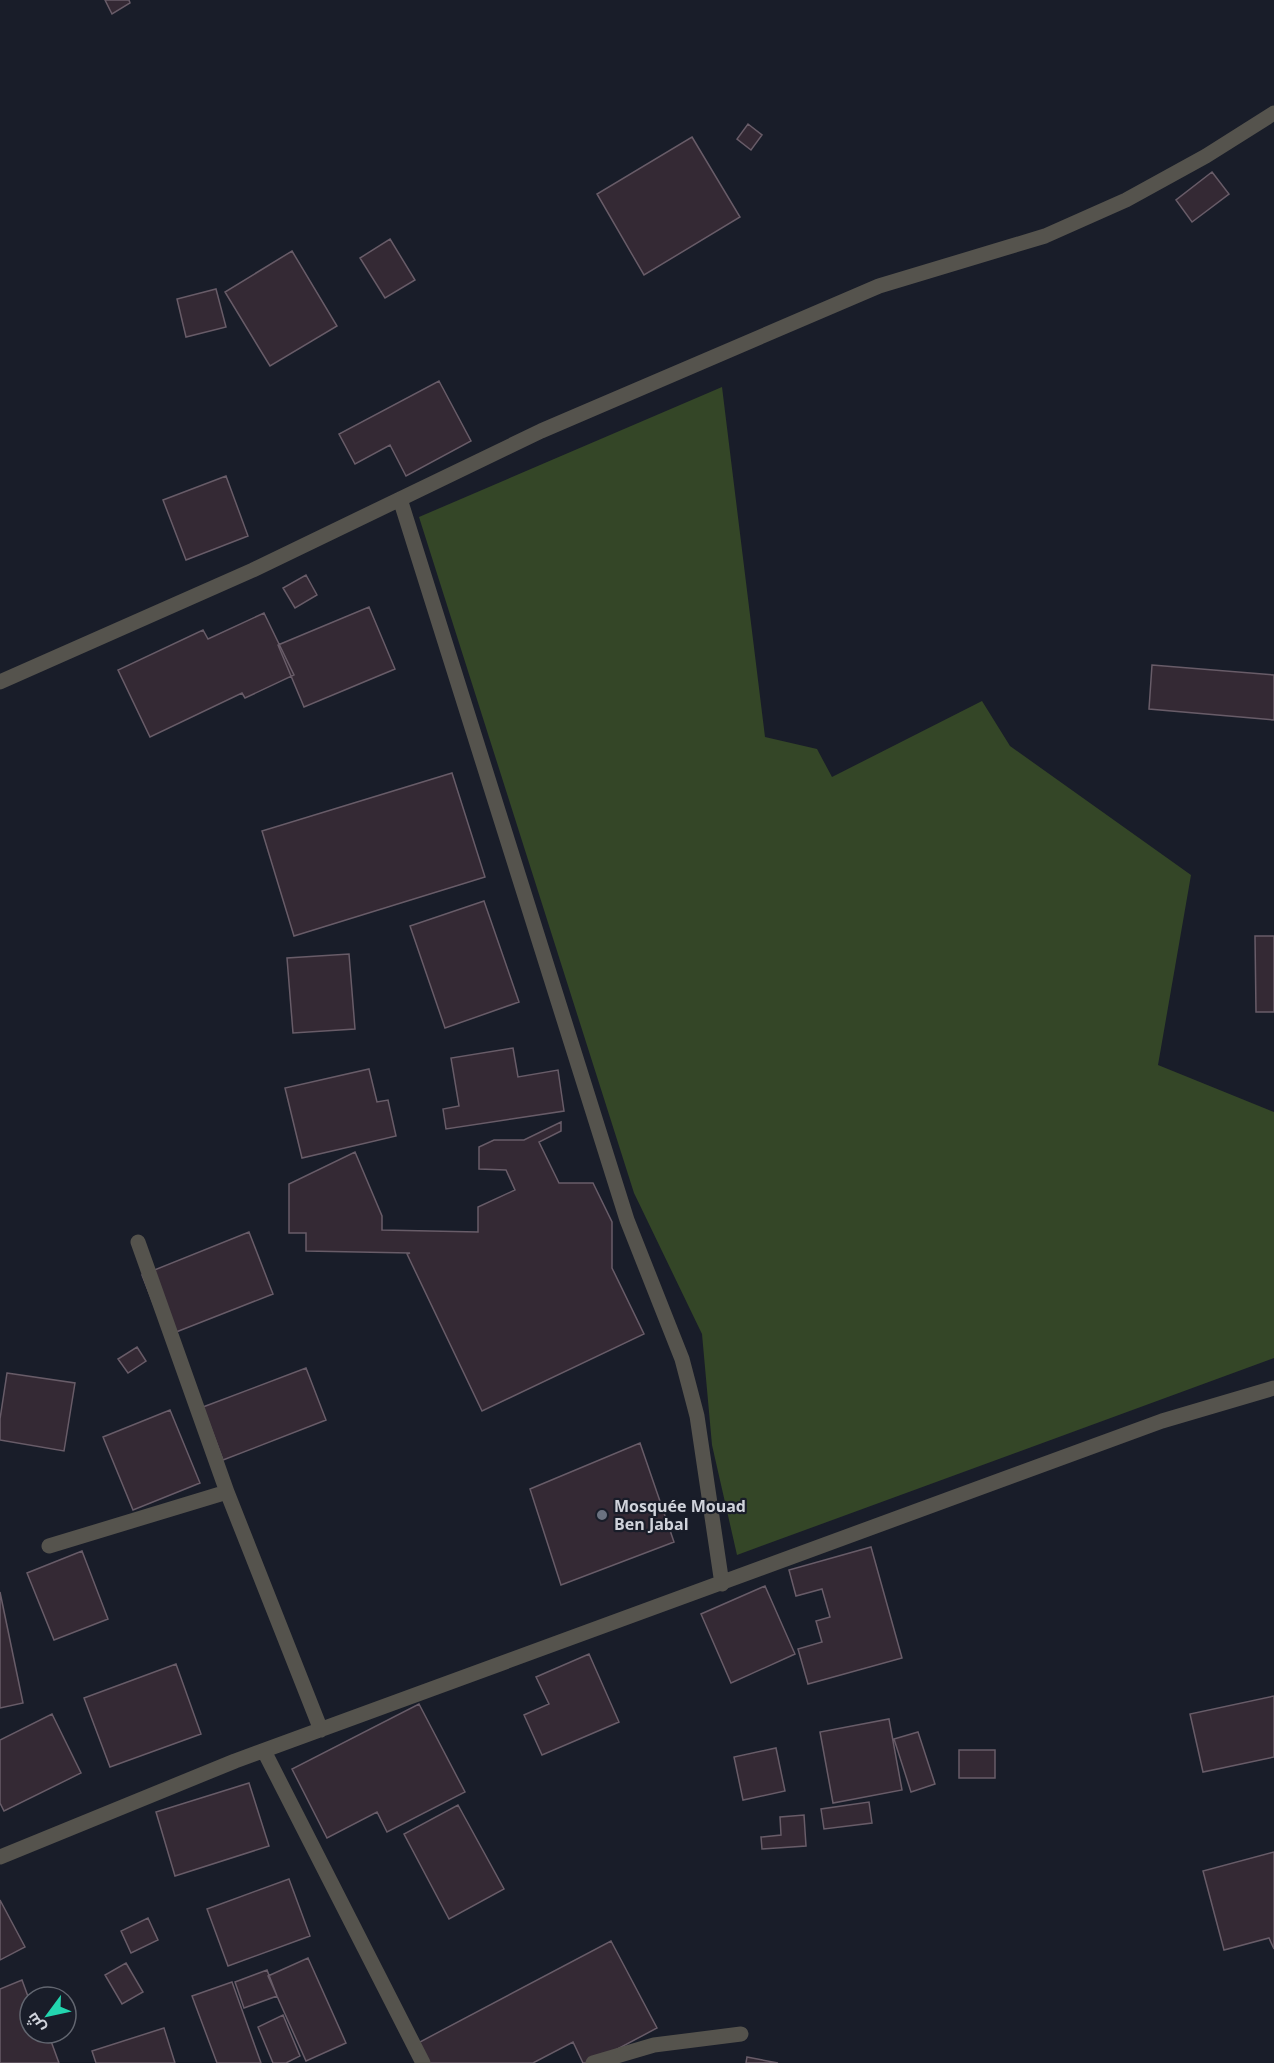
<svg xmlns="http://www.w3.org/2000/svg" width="1274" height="2063" viewBox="0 0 1274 2063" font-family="'Open Sans',Cairo,sans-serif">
  <rect width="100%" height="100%" fill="#191d29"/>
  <path fill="#344627" d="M722,387L765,737L817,749L832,777L982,701L1010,746L1191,875L1158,1065L1274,1112V1358L737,1555L712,1445L702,1334L634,1193L419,517Z"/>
  <path fill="#342934" stroke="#685c68" stroke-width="1.5" d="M105,0H129L130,3L112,14Z
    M748,124L762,135L751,150L737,139Z
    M692,137L740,217L644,275L597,194Z
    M1212,172L1229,194L1192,222L1176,200Z
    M390,239L415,280L385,298L360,258Z
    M292,251L337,326L270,366L225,292Z
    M216,289L226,327L186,337L177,299Z
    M439,381L471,441L406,476L390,445L355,464L339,434Z
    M226,476L248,536L186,560L163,500Z
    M306,575L317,595L295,608L283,588Z
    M369,607L395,669L304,707L278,645Z
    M264,613L294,675L245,698L242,693L150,737L118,670L203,630L208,639Z
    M1152,665L1274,675V720L1149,709Z
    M452,773L485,877L294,936L262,831Z
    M484,901L519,1002L445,1028L410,926Z
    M1255,936H1274V1012H1256Z
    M349,954L355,1029L293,1033L287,958Z
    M513,1048L518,1077L558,1070L564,1111L446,1129L443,1109L459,1106L451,1058Z
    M369,1069L377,1102L388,1100L396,1136L302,1158L285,1088Z
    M561,1122V1131L539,1142L559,1183H593L612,1222V1268L644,1334L482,1411L407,1254L410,1253L306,1251V1233H289V1184L355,1152L382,1216V1230L478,1232V1207L515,1190L506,1170L479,1169V1147L494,1140H524Z
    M249,1232L273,1294L166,1336L142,1275Z
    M137,1347L146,1361L128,1373L118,1359Z
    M306,1368L326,1420L223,1460L203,1407Z
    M7,1373L75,1383L64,1451L0,1440V1419Z
    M170,1410L200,1483L133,1510L103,1437Z
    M640,1443L674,1542L561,1585L530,1489Z
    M871,1547L902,1658L808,1684L798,1649L822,1642L816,1621L830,1617L822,1589L796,1596L789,1570Z
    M82,1551L108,1619L54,1640L27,1573Z
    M765,1586L795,1654L731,1683L701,1614Z
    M0,1592L23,1703L0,1708Z
    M589,1654L619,1722L542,1755L524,1715L549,1704L536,1677Z
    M176,1664L201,1734L110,1767L84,1698Z
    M1274,1696V1757L1203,1772L1190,1714Z
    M419,1704L465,1792L387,1832L377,1812L327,1838L292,1769Z
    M52,1714L81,1773L4,1811L0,1803V1740Z
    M889,1719L902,1790L833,1803L820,1732Z
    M918,1732L935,1784L911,1792L894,1739Z
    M776,1748L785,1791L743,1800L734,1757Z
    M959,1750H995V1778H959Z
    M249,1783L269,1846L175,1876L156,1812Z
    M869,1802L872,1823L824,1829L821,1809Z
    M458,1805L504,1889L449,1919L404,1834Z
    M804,1815L806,1846L762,1849L761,1837L781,1835L780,1817Z
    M1274,1852V1949L1269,1938L1224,1950L1203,1871Z
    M289,1879L310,1936L228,1966L207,1909Z
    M0,1900L25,1947L0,1960Z
    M148,1918L158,1940L131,1953L121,1931Z
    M611,1941L657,2028L591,2063H583L573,2042L533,2063H429L418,2043Z
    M308,1958L346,2043L306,2061L268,1976Z
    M126,1963L143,1992L122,2004L105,1975Z
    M267,1970L277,1996L244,2008L235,1982Z
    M22,1980L30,2002V2033H48L59,2063H0V1989Z
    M232,1982L261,2063H217L192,1996Z
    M283,2015L300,2056L286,2063H273L258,2027Z
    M164,2028L175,2063H96L92,2051Z
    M747,2057L778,2063H746Z"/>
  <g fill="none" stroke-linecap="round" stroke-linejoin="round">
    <path stroke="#55534d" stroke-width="15" d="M400,499L627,1220L682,1359L697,1416L722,1584
      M0,682L253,570L541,431L879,286L1045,236L1126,200L1206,156L1274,113
      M138,1242L227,1492L321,1730
      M49,1546L227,1492
      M264,1751L423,2063
      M0,1857L235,1761L1162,1421L1274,1388
      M593,2063L654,2045L741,2034"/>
  </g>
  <circle fill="#6b7280" stroke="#191d29" stroke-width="2" cx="602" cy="1515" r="6"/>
  <g text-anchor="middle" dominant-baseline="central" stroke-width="4.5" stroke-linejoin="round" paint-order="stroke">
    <g font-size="16" font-weight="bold" fill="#d0d3db" stroke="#191d29" text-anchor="start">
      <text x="614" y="1506">Mosquée Mouad<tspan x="614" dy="18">Ben Jabal</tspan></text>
    </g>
  </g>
  <g transform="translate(48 2015) rotate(237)"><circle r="28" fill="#191d29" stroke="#626670" stroke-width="1.5"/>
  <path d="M0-4.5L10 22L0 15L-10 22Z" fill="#23d5af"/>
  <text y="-9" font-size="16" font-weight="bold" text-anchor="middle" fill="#d0d3db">ش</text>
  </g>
</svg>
